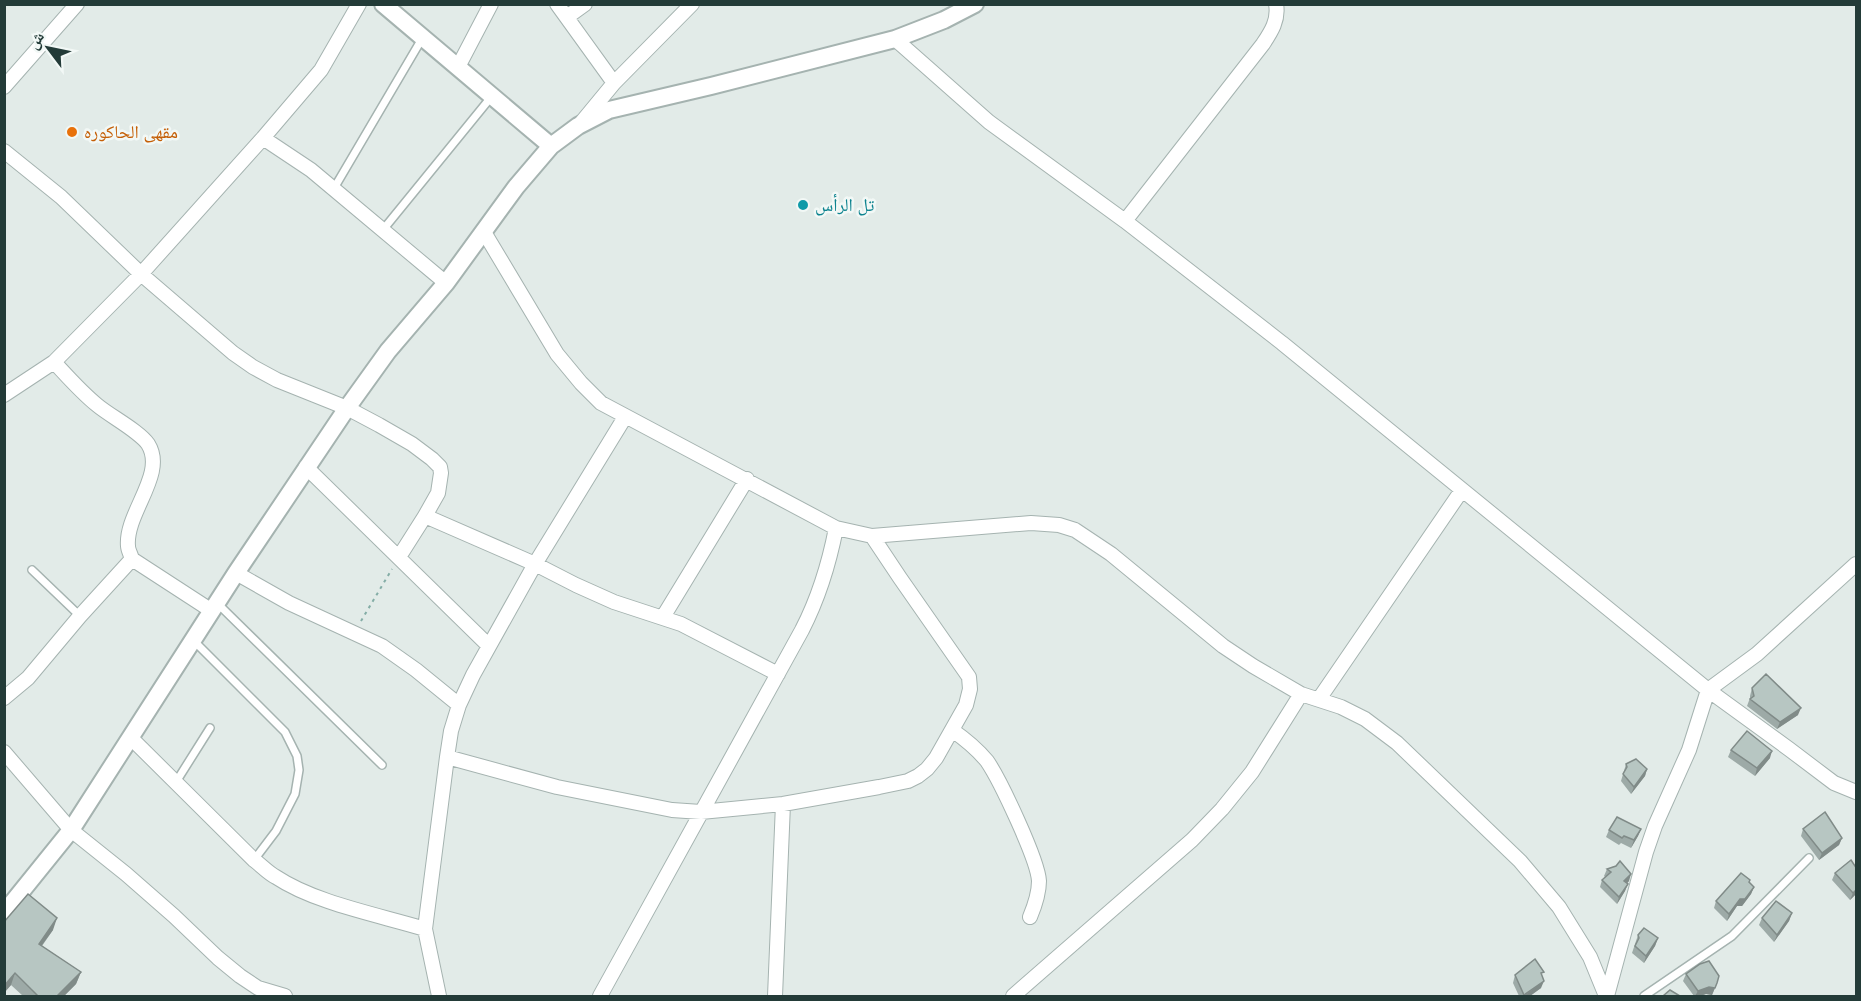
<svg xmlns="http://www.w3.org/2000/svg" width="1861" height="1001" viewBox="0 0 1861 1001" font-family="'Varela Round','Noto Naskh Arabic',sans-serif">
  <rect width="100%" height="100%" fill="#e2ebe8"/>
  <g fill="none" stroke-linecap="round" stroke-linejoin="round">
    <g stroke="#a5b3b0" stroke-width="10">
      <path id="service" d="M333,190L423,37
        M382,231L492,96
        M32,570L80,616
        M217,603L382,765
        M193,640L285,732L297,756L299,770L295,794L276,831L254,860
        M176,782L210,728
        M1644,996L1732,936L1809,858"/>
    </g>
    <g stroke="#a5b3b0" stroke-width="16">
      <path id="minor" d="M557,4L614,83
        M567,17L585,4
        M895,39L989,122L1125,221L1282,343L1708,690L1689,750L1655,826L1646,852L1607,996
        M458,67L491,4
        M4,87L77,4
        M581,123L614,83L692,4
        M263,138L311,170L446,283
        M4,151L61,197L141,274L233,353L253,367L277,380L347,408L379,425L412,444L432,459L440,467L441,473L438,493L425,516L535,564L576,585L614,602L681,624L778,674
        M1125,221L1263,44C1271,32 1279,20 1276,4
        M484,232L557,354L581,383L601,403L836,528L872,536L1031,523L1059,525L1075,530L1111,554L1223,646L1253,666L1301,694L1341,707L1365,719L1397,743L1520,861L1559,907L1590,957L1606,996
        M4,395L54,362L141,274L263,138L321,70L359,4
        M306,467L489,646
        M399,557L425,516
        M132,559L212,611
        M1856,564L1757,654L1708,690L1789,749L1834,783L1856,792
        M236,573L289,603L382,646L416,670L459,705
        M663,617L747,479
        M4,698L28,678L80,616L132,559C131,555 128,550 128,546C125,513 167,474 148,444C139,431 110,416 97,405C81,392 68,377 54,362
        M1319,699L1462,490
        M952,730C965,739 977,749 987,761C1000,780 1038,860 1039,881C1039,894 1035,905 1030,917
        M131,738L254,860C261,865 268,873 276,877C315,903 379,915 425,929
        M4,752L71,830L126,874L174,916L218,958L240,976L258,988L285,996
        M447,757L557,787L672,810L701,812L783,804L879,787L908,781L918,776L927,769L936,758L966,705L970,689L969,677L900,578L872,536
        M439,996L425,929L447,757L451,731L459,705L473,675L535,564L625,417
        M600,996L802,630C819,597 829,564 836,528
        M775,996L783,804
        M1013,996L1192,840L1222,809L1252,772L1301,694"/>
    </g>
    <g stroke="#a5b3b0" stroke-width="20">
      <path id="tertiary" d="M383,4L551,146
        M4,913L71,830L236,573L347,408L388,351L446,283L516,187L551,146L578,126L609,110L711,86L895,39L944,20L975,4"/>
    </g>
    <path stroke="#84ada6" stroke-width="2" stroke-dasharray="3 4.5" stroke-linecap="butt" d="M361,621L392,569"/>
    <use href="#service" stroke="#fff" stroke-width="7"/>
    <use href="#minor" stroke="#fff" stroke-width="14"/>
    <use href="#tertiary" stroke="#fff" stroke-width="16"/>
  </g>
  <path fill="#9daaa7" d="M1752,688L1798,715L1777,729L1747,706L1750,698V696Z
    M1731,750L1770,758L1755,776L1728,757Z
    M1626,764L1647,769L1645,776L1631,794L1621,781Z
    M1641,829L1638,836L1631,848L1621,843L1619,845L1606,837L1609,830Z
    M1803,829L1842,838L1839,845L1819,860L1801,836Z
    M1607,869L1629,881L1627,883L1625,891L1617,904L1600,887L1602,880L1605,877L1604,876Z
    M1835,873L1857,893L1850,900L1832,880Z
    M1749,882L1754,887L1751,894L1742,906H1737L1727,921L1714,908L1716,901Z
    M1792,913L1789,921L1774,942L1759,925L1762,918Z
    M4,922L53,930L42,946L81,972L76,984L64,996H23L11,985L4,993Z
    M1638,935L1658,938L1655,946L1644,963L1632,953Z
    M1686,974L1717,983L1712,995L1706,994L1700,996H1694L1683,981Z
    M1515,975L1542,976L1541,988L1530,996H1519L1513,983Z"/>
  <path fill="#808b88" d="M1801,708L1798,715L1777,729L1780,722Z
    M1772,751L1770,758L1755,776L1757,768Z
    M1647,769L1645,776L1631,794L1634,787Z
    M1641,829L1638,836L1631,848L1634,840Z
    M1842,838L1839,845L1819,860L1822,853Z
    M1631,874L1629,881L1622,889L1624,881Z
    M1628,884L1625,891L1617,904L1619,897Z
    M1754,887L1751,894L1742,906H1737L1727,921L1729,914L1740,899Z
    M1857,889V893L1850,900L1853,893Z
    M1792,913L1789,921L1774,942L1777,935Z
    M57,918L53,930L34,956L39,944Z
    M1658,938L1655,946L1644,963L1646,956Z
    M81,972L76,984L64,996H57Z
    M15,973L11,985L4,993V986Z
    M1544,981L1541,988L1530,996H1524Z
    M1717,983L1712,995L1706,994L1700,996H1695L1698,991Z"/>
  <path fill="#b7c6c2" stroke="#808b88" stroke-width="1.5" d="M1766,674L1801,708L1780,722L1750,699L1754,696L1752,688Z
    M1747,731L1772,751L1757,768L1731,750Z
    M1636,759L1647,769L1634,787L1623,774L1627,767L1626,764Z
    M1825,812L1842,838L1822,853L1803,829Z
    M1617,817L1641,829L1634,840L1624,836L1622,838L1609,830Z
    M1851,860L1857,869V889L1853,893L1835,873Z
    M1620,861L1631,874L1624,881L1628,884L1619,897L1602,880L1611,872L1607,869L1616,866Z
    M1741,873L1750,880L1749,882L1754,887L1745,899H1740L1729,914L1716,901Z
    M28,894L57,918L39,944L81,972L57,996H38L15,973L4,986V922Z
    M1776,901L1792,913L1777,935L1762,918Z
    M1644,928L1658,938L1646,956L1635,946L1639,938L1638,935Z
    M1535,959L1544,972L1541,973L1544,981L1524,995L1515,975Z
    M1709,961L1719,976L1717,983L1715,988L1709,987L1698,991L1686,974L1700,964Z
    M1670,990L1680,996H1663Z"/>
  <circle fill="#e8710a" stroke="#f2f8f6" stroke-width="2" cx="72" cy="132" r="6"/>
  <circle fill="#0f9aa8" stroke="#f2f8f6" stroke-width="2" cx="803" cy="205" r="6"/>
  <g text-anchor="middle" dominant-baseline="central" stroke-width="5" stroke-linejoin="round" paint-order="stroke">
    <g font-size="18" fill="#c56008" stroke="#f2f8f6" text-anchor="start">
      <text x="84" y="132">مقهى الحاكوره</text>
    </g>
    <g font-size="18" fill="#0d838f" stroke="#f2f8f6" text-anchor="start">
      <text x="815" y="205">تل الرأس</text>
    </g>
  </g>
  <rect width="1861" height="1001" fill="none" stroke="#233b38" stroke-width="12"/>
  <g transform="translate(48 48) rotate(302)" stroke="#f2f8f6" stroke-width="4.5" paint-order="stroke">
  <path d="M0-4.5L10 22L0 15L-10 22Z" fill="#233b38"/>
  <text y="-9" font-size="16" font-weight="bold" text-anchor="middle" fill="#233b38">ش</text>
  </g>
</svg>
